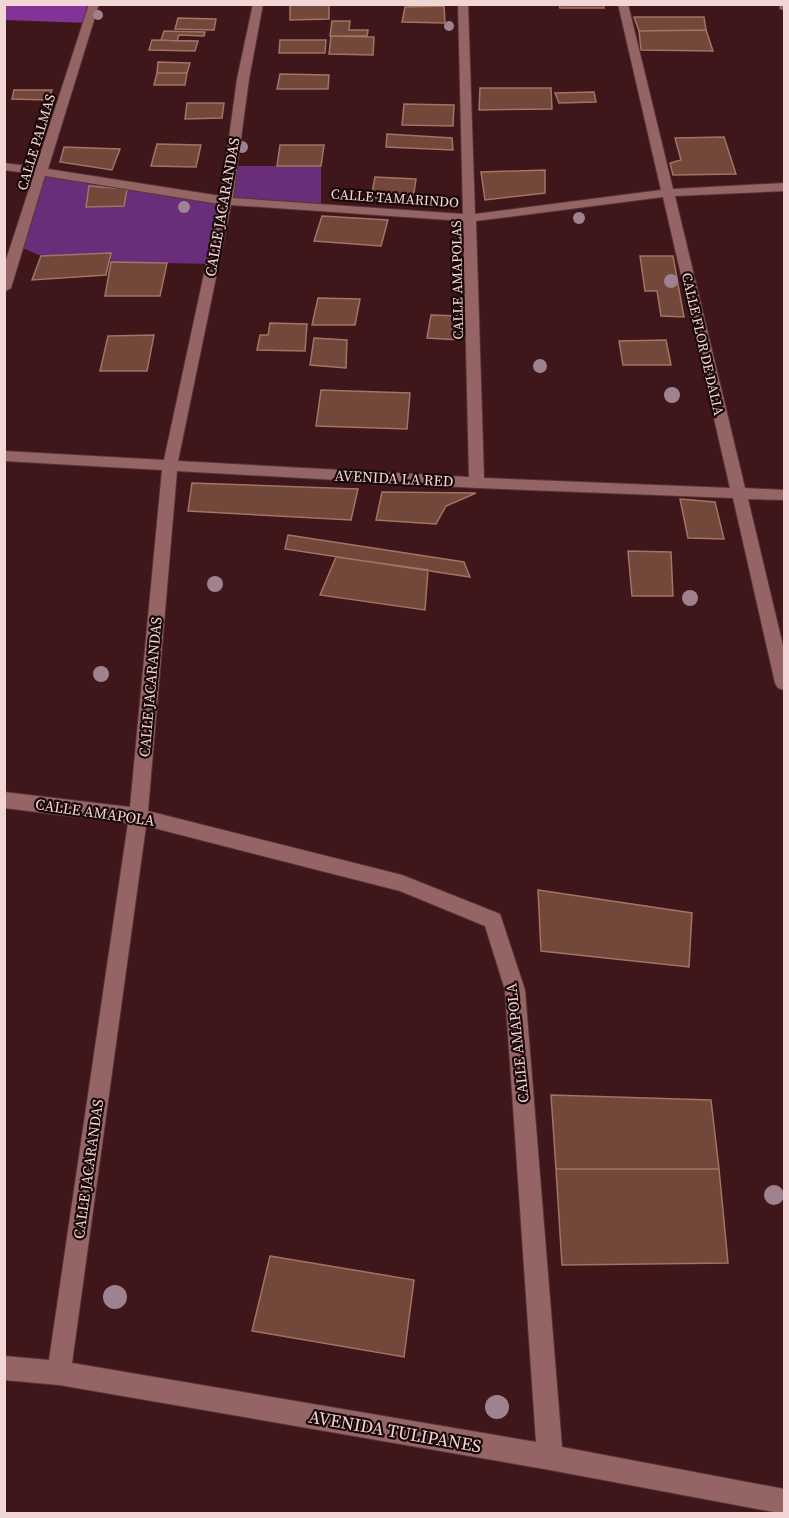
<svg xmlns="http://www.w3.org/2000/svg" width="789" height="1518" viewBox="0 0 789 1518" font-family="'Source Serif 4',serif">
  <rect width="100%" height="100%" fill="#3f1619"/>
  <path fill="#6a2d7a" d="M231,166H321V207L226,201L213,264L111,262L110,254L41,256L18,246L44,172L226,201Z"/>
  <path fill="#813496" d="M5,5H94L88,23L5,20Z"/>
  <path fill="#73473a" stroke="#a37465" stroke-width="1.5" d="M290,4H329V19L290,20Z
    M559,4H603L604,8H560Z
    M444,6L445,23L402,22L405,7Z
    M634,17H704L706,30L639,31Z
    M178,18L216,19L214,30L175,29Z
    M332,21H350L349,30H368L367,36H330Z
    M706,30L713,51L641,50L639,31Z
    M164,31L205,32L204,36L179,35L177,41L161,40Z
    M331,36L374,37L373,55L329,54Z
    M152,40L198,41L195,51L149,50Z
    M280,40H326L325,53H279Z
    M158,62L190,63L187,73H157Z
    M157,73H187L185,85H154Z
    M280,74L329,75L328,89H277Z
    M480,88H551L552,109L479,110Z
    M14,90H52L48,100L12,99Z
    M594,92L596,102L559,103L555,93Z
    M187,103H224L222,118L185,119Z
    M404,104L454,105L453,126L402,125Z
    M387,134L452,138L453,150L386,147Z
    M724,137L736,174L673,175L670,163L681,160L675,138Z
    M157,144L201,145L196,167L151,166Z
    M280,145H324L321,166H277Z
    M64,147L120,149L112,170L60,162Z
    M545,170V193L485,200L481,172Z
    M375,177L416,179L413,199L371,198Z
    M89,186L127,189L124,206L86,207Z
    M322,216L388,220L381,246L314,241Z
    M111,253L106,275L32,280L41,256Z
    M640,256H673L684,317L661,316L657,291H645Z
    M111,262L167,263L160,296H105Z
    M318,298L360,299L355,325H312Z
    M431,315L460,316V340L427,338Z
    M270,323L307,324L305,351L257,350L260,335H268Z
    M154,335L147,371H100L108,336Z
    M314,338L347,340L346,368L310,365Z
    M666,340L671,365H623L619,341Z
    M321,390L410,393L407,429L316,426Z
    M192,483L358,489L351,520L188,511Z
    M382,492L476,493L446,506L436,524L376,520Z
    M680,499L715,502L724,539L688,538Z
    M288,535L464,562L470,577L285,549Z
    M628,551L671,552L673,596H632Z
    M336,557L428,570L425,610L320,595Z
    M538,890L692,913L689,967L541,951Z
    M551,1095L711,1100L719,1169H556Z
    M556,1169H719L728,1263L562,1265Z
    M270,1256L414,1280L404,1357L252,1331Z"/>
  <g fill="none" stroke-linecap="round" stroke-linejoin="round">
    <g stroke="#553436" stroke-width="2">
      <path id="street" d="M89,4H99L48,169L221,196L237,79L253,4H263L249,79L233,198L463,214L458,4H468L475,214L661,190L618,4H628L673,189L784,183V191L675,196L745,488L784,490V500L748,499L784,650V690L778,688L775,683L733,498L477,488L177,471L148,811L402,875L500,914L525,990L562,1447L784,1489V1514L550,1470L59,1385L4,1380V1356L49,1360L128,823L4,808V792L130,807L162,470L4,461V451L164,460L219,204L45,176L11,288L4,292V266L34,174L4,170V163L36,167ZM663,197L730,488L484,478L476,221ZM231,205L463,221L469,477L178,461ZM146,826L400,891L485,926L505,990L536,1442L72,1363Z
        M779,4H784V10L780,9Z"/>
    </g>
    <use href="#street" fill="#956464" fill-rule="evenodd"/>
  </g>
  <g fill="#9f8290">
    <circle cx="98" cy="15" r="5"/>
    <circle cx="449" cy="26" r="5"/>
    <circle cx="242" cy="147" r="6"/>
    <circle cx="184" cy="207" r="6"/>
    <circle cx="579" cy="218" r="6"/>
    <circle cx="671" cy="281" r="7"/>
    <circle cx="540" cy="366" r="7"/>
    <circle cx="672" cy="395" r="8"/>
    <circle cx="215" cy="584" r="8"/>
    <circle cx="690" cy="598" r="8"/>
    <circle cx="101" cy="674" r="8"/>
    <circle cx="774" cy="1195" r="10"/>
    <circle cx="115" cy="1297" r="12"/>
    <circle cx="497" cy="1407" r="12"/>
  </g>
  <g text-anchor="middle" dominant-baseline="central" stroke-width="4.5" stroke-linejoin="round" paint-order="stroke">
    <g font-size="14" fill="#f2d6d5" stroke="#1a0809">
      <text transform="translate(36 142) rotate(-73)">CALLE PALMAS</text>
      <text transform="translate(395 198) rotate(4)">CALLE TAMARINDO</text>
      <text transform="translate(457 280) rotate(-91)">CALLE AMAPOLAS</text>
      <text transform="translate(703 344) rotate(77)">CALLE FLOR DE DALIA</text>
    </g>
    <g font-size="15" fill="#f2d6d5" stroke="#1a0809">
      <text transform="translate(222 207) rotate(-80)">CALLE JACARANDAS</text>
      <text transform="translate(394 478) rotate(3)">AVENIDA LA RED</text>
      <text transform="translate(150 687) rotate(-85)">CALLE JACARANDAS</text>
      <text transform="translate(95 812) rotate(8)">CALLE AMAPOLA</text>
      <text transform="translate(517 1043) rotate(-96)">CALLE AMAPOLA</text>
      <text transform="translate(88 1169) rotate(-82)">CALLE JACARANDAS</text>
    </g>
    <g font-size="18" fill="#f2d6d5" stroke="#1a0809">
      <text transform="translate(395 1431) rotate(10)">AVENIDA TULIPANES</text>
    </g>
  </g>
  <rect width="789" height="1518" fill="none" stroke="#f2d6d5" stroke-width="12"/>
</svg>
